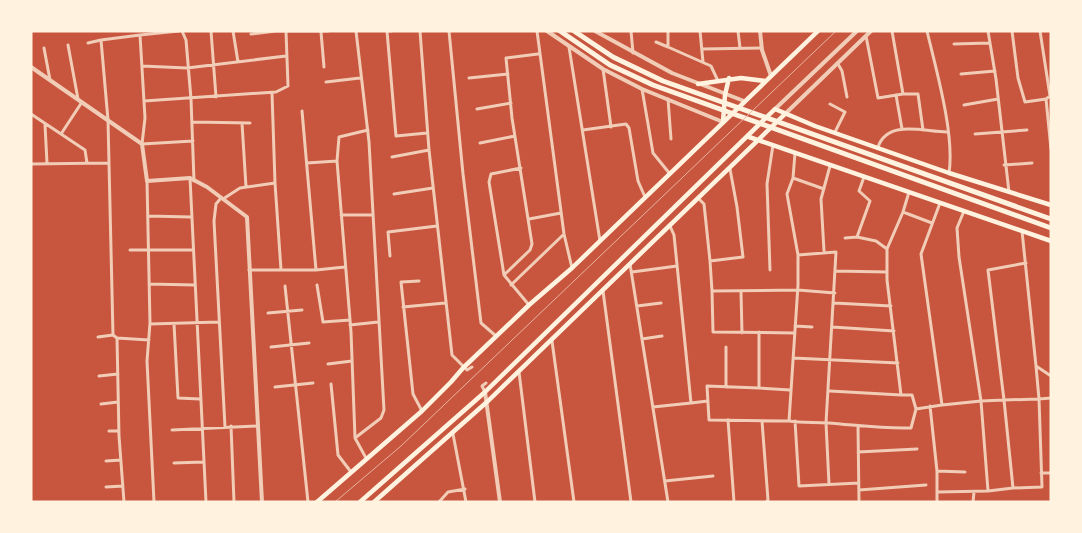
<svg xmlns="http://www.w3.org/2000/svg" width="1082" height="533" viewBox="0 0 1082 533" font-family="Rubik,sans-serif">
  <rect width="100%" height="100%" fill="#c8553d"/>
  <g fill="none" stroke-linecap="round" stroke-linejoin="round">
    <path stroke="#f1ccb7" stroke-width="3" d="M179,31L140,35L145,118L142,144L193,141
      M182,31L186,40L191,99L194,181
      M211,31L216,97
      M233,31L238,62
      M387,31L396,136L427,133
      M390,31H391
      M420,31L429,150L452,355L467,370L472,367
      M449,31L463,174L481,323L496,336
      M537,31L564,234L572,268
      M631,31L633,53
      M668,31V47L711,66L718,81
      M700,31L703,62
      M738,31L740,48
      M927,31C936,69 955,135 949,173
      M988,31L996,79L1009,192
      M1012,31L1018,78L1025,102L1046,99L1051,149
      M1040,31L1050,96L1046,99
      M321,32L324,67
      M251,34L276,31H328
      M866,36L878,98L903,94L892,31
      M656,42L668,47
      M88,43L101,40
      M954,44L989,43
      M68,45L78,99
      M569,47L600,241
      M44,48L50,80
      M702,49L762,48
      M838,64L842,71L847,97
      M142,66L187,68L286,56
      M603,69L611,127
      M961,74L995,71
      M469,78L508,74
      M326,82L360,78
      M642,89L653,153L670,174
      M903,94H918L923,130
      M896,95L902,129
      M668,99L671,139
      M144,101L276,92L288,86L286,31
      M830,104L845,112L835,132
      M964,105L998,99
      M477,109L511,103
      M302,111L316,270
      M31,114L61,134L82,102
      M192,122L250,123
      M242,123L246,187
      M45,125L47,163
      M583,130L626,124L629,128L638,181L645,197
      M61,134L85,150L87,163
      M975,134L1027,130
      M480,143L515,136
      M878,147C888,119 924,132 947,132
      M795,153L793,178L787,194L798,255
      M392,157L429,150
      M337,161L339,137L368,130
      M307,163L337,161L351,332L355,438L366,458
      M31,164L108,163
      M1004,165L1032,163
      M521,168L491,174L489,182L504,275L529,305
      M864,177L859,191L870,201L857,237L876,241L887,249
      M190,178L206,502
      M793,178L824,189
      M147,181L150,323L147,361L154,502
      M275,183L281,270
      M909,192L903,212L932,223
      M394,194L433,188
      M221,198L216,204L214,221L225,427
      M698,198L704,204L710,261L743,257L737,207L730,169
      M223,199L240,188L275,183L272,93
      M940,203L921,254L942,405L981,401L988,491
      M903,212L887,249V280L901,395H912L916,409L942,405
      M341,215H373
      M148,216L191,217
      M529,219L561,213
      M670,226L674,235L691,403L708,401
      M1022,231L1036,366L1051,376
      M845,238L857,237
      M130,250H193
      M824,251L821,199L830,166
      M390,256L388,232L437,226
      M710,261L712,291L798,290L835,293
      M1026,263L988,270L1004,400L1039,399L1036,366
      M630,264L668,502
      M249,270H316L345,267
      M770,270L767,184L773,145
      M835,271L887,272
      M632,272L677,266
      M504,275L530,250L532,244L512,118L506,58L538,54
      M419,281L401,282L413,394L422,411
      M149,284L194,285
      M317,285L323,322L350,320
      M511,285L563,235
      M285,286L308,502
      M603,291L631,502
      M712,291L713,332L795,333
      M741,292L742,333
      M834,303L891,306
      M637,306L661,303
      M403,307L445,303
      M268,313L302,310
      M150,324L219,322
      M174,324L178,398L200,399
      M350,325L378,322
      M795,326L812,327
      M832,327L894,331
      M759,332V388L790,390
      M98,337L113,335
      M117,338L149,340
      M642,339L662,336
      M552,341L574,502
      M271,347L309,343
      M793,358L898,363
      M328,364L352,361
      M519,372L535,502
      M99,376L118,374
      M331,384L338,455L351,472
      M275,387L313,383
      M726,387V347
      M759,388L707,386L709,420L789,421
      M830,391L901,395
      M485,392L482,386L486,383
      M101,404L118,402
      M930,406L937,471V502
      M653,407L691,403
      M728,420L734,502
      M762,421L768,500L766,502
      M795,421L799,486L859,483
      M231,426L234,502
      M858,426L859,502
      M172,430L258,426
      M109,431H119
      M453,434L466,502
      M355,438L381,418L384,410L369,142L356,31
      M858,452L917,449
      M106,461L121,460
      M174,463L203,462
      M937,471L965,472
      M1041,473H1051
      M665,481L713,476
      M829,484L826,423L836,252L798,255V285L789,421C802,423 815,422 828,423C856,425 883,429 911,428L916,409
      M106,487L123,486
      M1013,488L1042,487L1039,399L1051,398
      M859,490L926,485
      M938,492L988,491L1013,488L1004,400L981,401L959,257L957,228L964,211
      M124,502L119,436L117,338L113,335L108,120L101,40L140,35
      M439,502L448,492L465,489
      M973,502L974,492"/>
    <path stroke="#f1ccb7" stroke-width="4" d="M547,31L603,69L642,89L723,122
      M595,31L672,73L744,101
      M760,31L762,50L771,76
      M31,67L142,144L147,181L190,178L207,187L247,217L262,502
      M775,109L857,31
      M785,114L871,31
      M485,392L500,502"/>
    <path stroke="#fff3e0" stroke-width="4.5" d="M698,84L741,78L765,81
      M723,122L725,95L729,78
      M749,137L1051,241
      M317,502L422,411L451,382L463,368L529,305L572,268L818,31
      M360,502L485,392L775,109L815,126L949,173L1051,205
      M374,502L488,401L785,114"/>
    <path stroke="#fff3e0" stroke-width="5" d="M560,31L610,65L653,85L1051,228
      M574,31L613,57L663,81L1051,219"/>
    <path stroke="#e9b49f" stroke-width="1" d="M335,502L401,446L836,31"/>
  </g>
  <rect width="1082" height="533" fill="none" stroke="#fff3e0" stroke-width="65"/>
</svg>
